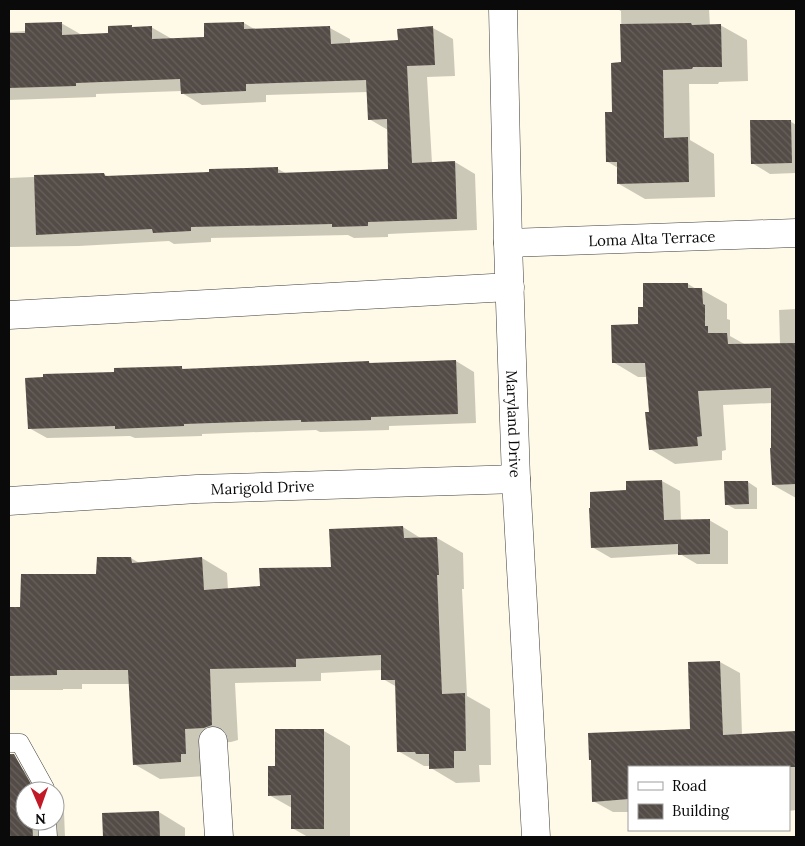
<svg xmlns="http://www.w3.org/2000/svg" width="805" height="846" viewBox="0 0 805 846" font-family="Lora,serif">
  <defs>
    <pattern id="building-back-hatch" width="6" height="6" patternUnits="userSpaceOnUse" patternTransform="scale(1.25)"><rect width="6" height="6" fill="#534b46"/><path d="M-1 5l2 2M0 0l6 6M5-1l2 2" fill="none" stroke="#67605c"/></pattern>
  </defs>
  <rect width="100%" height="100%" fill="#fffae7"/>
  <path fill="#0003" d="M617,9H709L710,26L720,25L747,40L748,81L719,82L718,84H689L690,140L714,154L715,197L645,199L619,184L618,168L608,162L613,113L622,64L621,11Z
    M61,23L82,35L109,34L131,27L135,28L151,27L172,39H205L244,23L256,30L330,28L350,39V44L399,41L433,28L453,39L455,76L427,77L432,163L455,162L475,174L477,230L388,234V237L354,238L348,235L211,238V242L174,244L169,241L79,246L9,247V178L104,174L110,178L278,169L287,174L390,170L388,130L369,119L368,92L266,95V102L202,105L182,93V91L96,94V97L9,100V32L27,31Z
    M790,121L796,125V173L770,174L752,163Z
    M688,284L698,290H702L727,304V319L730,320V336L746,345L780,344L779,310L796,309V498L773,485L772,403L723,405L726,450L722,451V460L675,464L650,449L651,413L648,377H638L613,362L640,325L645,308Z
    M456,361L474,372L476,423L389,426V430L320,432L316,430L202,434V436L135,438L130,436L47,438L29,428L115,373L182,368L185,370L369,362L372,364Z
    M662,481L680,491L681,521L709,520L728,531V564H697L680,554L611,558L592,547L628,492Z
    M748,482L757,488V509H735L726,504L725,483Z
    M403,527L422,539L437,538L463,553L464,589H462L467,696L490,709L491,765H479L480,782L456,783L431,768L430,766H424L398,751L397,687L383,679L382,670L321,673V681L235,683L238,740L231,742L210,743L206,776L160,779L134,764L130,684H82V689H63V690H9V609H21L98,576L131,558L141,564L202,558L227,573L228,590L261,587L332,568Z
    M720,662L740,673L742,735L796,732V810L789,811V767H629V812H613L593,801L592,760L691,730Z
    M324,731L350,746V837H308L292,828V808L269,795L276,767Z
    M9,766H16L49,785L52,791H25V821H55V796L64,812L65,837H9Z
    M159,812L185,828V837H104L103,814Z"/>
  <path fill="url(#building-back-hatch)" d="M62,22V35L108,33V26L132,25V27L152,26V39L204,37V23L244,22V29L330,26L331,44L398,40L397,29L433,26L435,65L407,66L412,163L455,161L457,219L368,222V226L332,227V224L191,227V231L153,233L152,229L36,235L34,175L104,173L105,176L209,172V169L278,167V173L388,169L387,119L368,120L366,80L246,84V91L181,94L180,79L76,83V86L9,88V33H25V23Z
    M691,23L692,25L721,24L722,67H693L692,69L663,70L664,138L688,137L689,182L617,184V162H606L605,112H612L611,63L621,62L620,24Z
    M750,120H791L792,163L751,164Z
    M643,283H688V288H702L703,304L705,305V326H708V333H727L728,344L796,343V484L772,485L770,448H771V388L698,391L702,436L697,437L698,446L649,450L645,412H649L645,363H612L611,325L638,324V307H643Z
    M456,360L458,414L371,417V420L301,422V420L184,424V426L115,429V426L28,429L25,378L43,377V374L114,372V368L182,366V369L369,361V363Z
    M662,480L664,520L710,519V554L678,555V544L591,548L589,508H590V492L626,490V481Z
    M724,481H748L749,504L725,505Z
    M403,526L404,538L437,537L439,575H437L442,694L465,693L466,751H454V768L429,769V754H416L415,752H397L395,680H381V655L296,659V667L210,669L212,725L204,728L185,729L186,754H181V762L133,765L128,670H57V675L9,676V607H20L21,574H96L97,557H131L132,563L202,557L204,590L260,586L259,568L331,567L329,529Z
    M720,661L723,735L796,731V767H629V799L592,802L591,760H589L588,733L690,729L688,662Z
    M275,729H324V829H291V795L268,796V766H275Z
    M9,754H14L31,784V791H25V821H32L33,837H9Z
    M159,811L160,837H103L102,813Z"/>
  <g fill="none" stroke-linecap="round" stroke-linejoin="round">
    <g stroke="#3d3d3d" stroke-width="19">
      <path id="service" d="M9,743H20L45,788V791
        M47,821L48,837"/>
    </g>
    <g stroke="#3d3d3d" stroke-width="29">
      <g id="minor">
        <path id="s1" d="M508,243L796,233"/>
        <path d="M9,315L510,287"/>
        <path id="s2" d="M9,501L197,489L516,479"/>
        <path d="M213,741L219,837"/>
      </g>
    </g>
    <g stroke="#3d3d3d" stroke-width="29">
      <g id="tertiary">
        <path id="s3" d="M503,9L508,243L516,479L536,837"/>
      </g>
    </g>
    <use href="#service" stroke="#fff" stroke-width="18"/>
    <use href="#minor" stroke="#fff" stroke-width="28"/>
    <use href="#tertiary" stroke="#fff" stroke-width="28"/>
  </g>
  <g text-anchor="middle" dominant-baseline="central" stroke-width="5" stroke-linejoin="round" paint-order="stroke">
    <g font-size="15" fill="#0a0a0a" stroke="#fff">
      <text stroke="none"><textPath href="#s1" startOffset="144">Loma Alta Terrace</textPath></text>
      <text stroke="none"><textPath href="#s3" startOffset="415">Maryland Drive</textPath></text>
      <text stroke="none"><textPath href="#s2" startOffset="254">Marigold Drive</textPath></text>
    </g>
  </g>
  <rect width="805" height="846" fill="none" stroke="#0a0a0a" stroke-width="20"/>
  <rect x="628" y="766" width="162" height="65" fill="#ffffff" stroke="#9d9d9d"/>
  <rect x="638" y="782" width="25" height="8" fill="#ffffff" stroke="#9d9d9d"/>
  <text x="672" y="791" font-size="15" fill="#0a0a0a">Road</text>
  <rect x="638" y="804" width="25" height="15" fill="url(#building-back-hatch)" stroke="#9d9d9d"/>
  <text x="672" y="816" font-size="15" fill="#0a0a0a">Building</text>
  <g transform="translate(40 806) rotate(178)"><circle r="24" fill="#ffffff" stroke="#9d9d9d"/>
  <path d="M0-4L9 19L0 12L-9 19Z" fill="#c11a26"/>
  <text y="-8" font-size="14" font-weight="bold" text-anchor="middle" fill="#0a0a0a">N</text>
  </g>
</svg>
